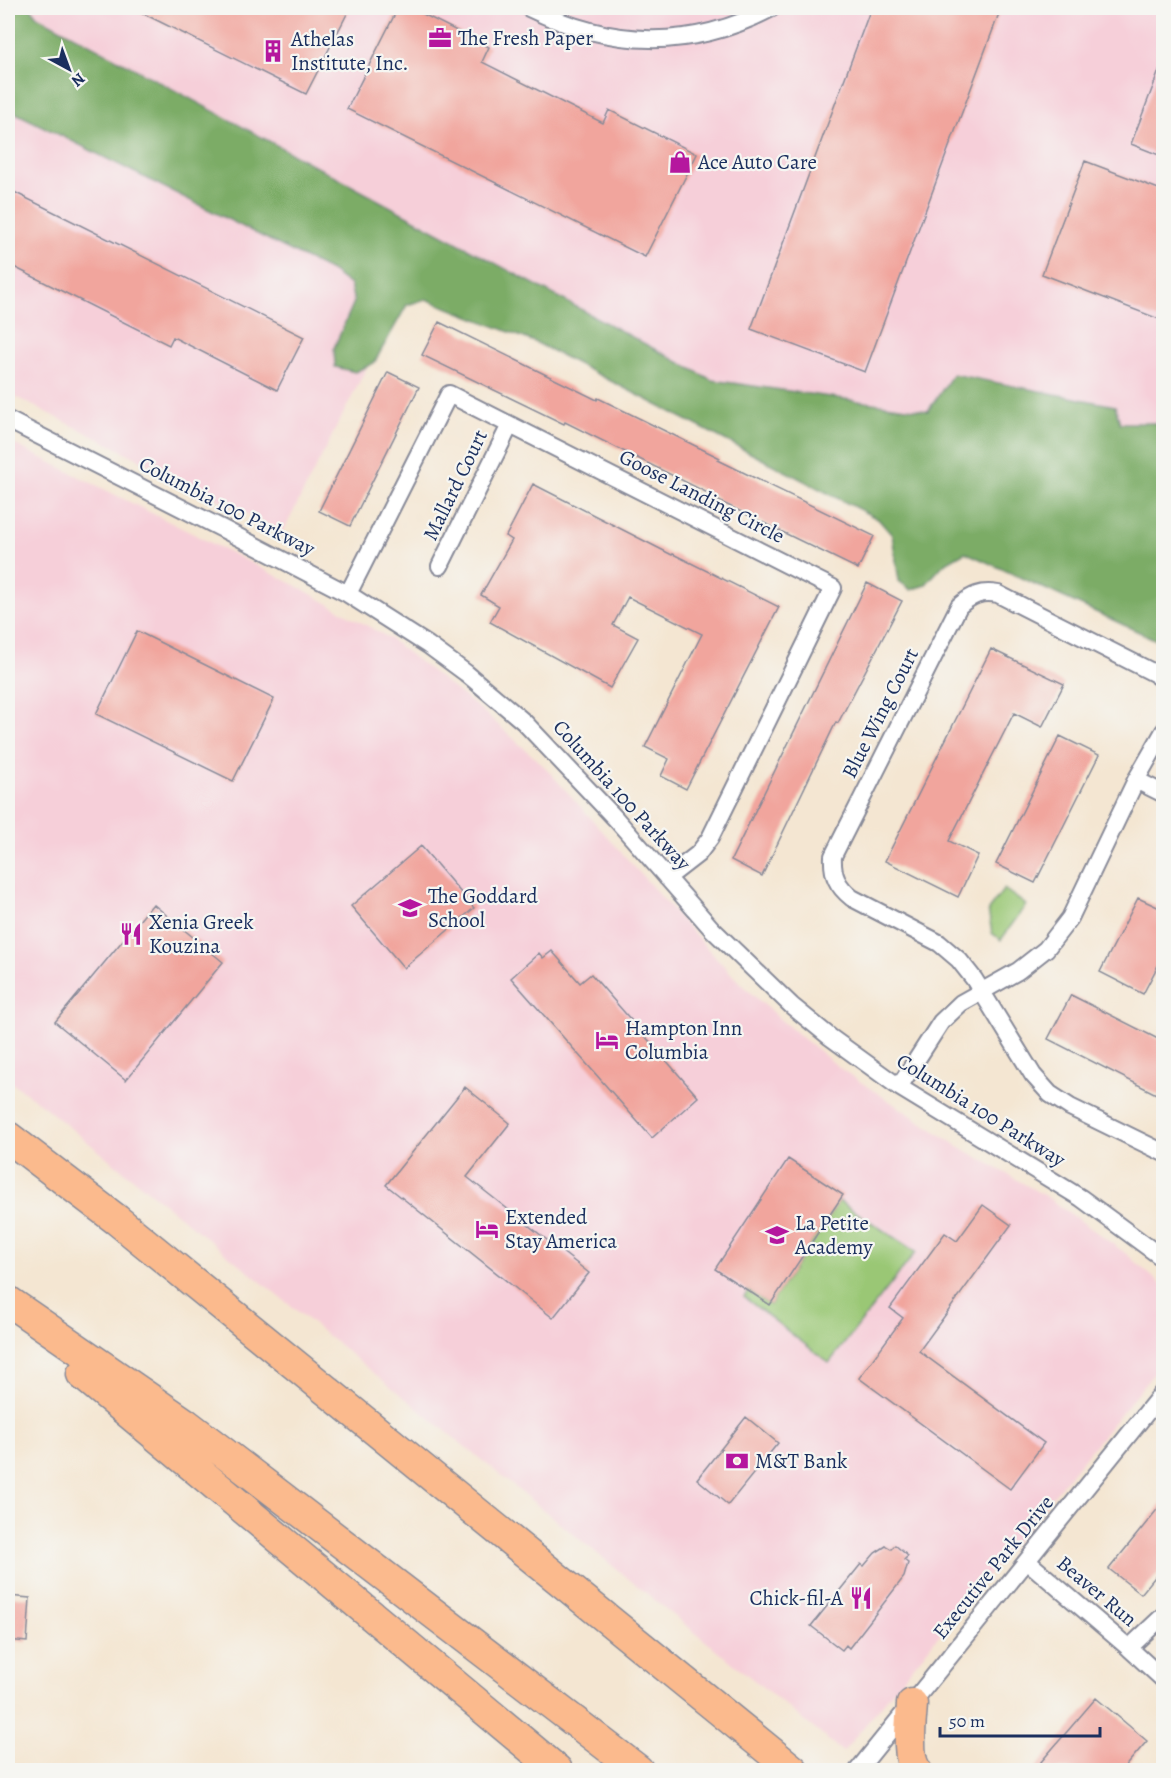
<svg xmlns="http://www.w3.org/2000/svg" width="1171" height="1778" viewBox="0 0 1171 1778" font-family="Alegreya,serif">
  <rect width="100%" height="100%" fill="#f6f6f2"/>
  <filter id="ink" filterUnits="userSpaceOnUse"><feTurbulence type="fractalNoise" baseFrequency=".0167" numOctaves="2"/><feDisplacementMap in="SourceGraphic" scale="12" xChannelSelector="R" yChannelSelector="G"/><feConvolveMatrix kernelMatrix="1 2 1 2 8 2 1 2 1" color-interpolation-filters="sRGB"/></filter>
  <filter id="wash" filterUnits="userSpaceOnUse"><feTurbulence type="fractalNoise" baseFrequency=".008" numOctaves="4" result="noise"/><feDisplacementMap in="SourceGraphic" scale="24" xChannelSelector="R" yChannelSelector="G"/><feGaussianBlur stdDeviation="1.35" result="paint"/><feColorMatrix in="noise" values="0 0 0 0 0 0 0 0 0 0 0 0 0 0 0 0 0 1.4 0 .05"/><feComposite in="paint" operator="in"/></filter>
  <g filter="url(#wash)">
    <rect width="100%" height="100%" fill="#f4e6d2"/>
    <path fill="#f6cfd9" d="M8,8H1163V423L929,422L757,429L417,269L283,532L8,393Z
      M8,441L297,586L389,638L486,714L545,767L706,947L740,983L782,1021L841,1069L953,1143L1047,1197L1124,1252L1163,1286V1362L843,1752L37,1101L8,1080Z"/>
    <path fill="#9ac775" stroke="#5a7b6a" stroke-width="1.5" d="M1004,889L1026,905L1001,940L992,933L988,910Z
      M839,1201L916,1252L829,1363L744,1297L748,1291L770,1305Z"/>
    <path fill="#7bac66" stroke="#4b6e62" stroke-width="1.5" d="M8,8H31L37,16L712,380L928,411L953,374L1115,406L1120,423H1163V643L965,552L944,564L925,585L911,590L899,581L892,535L878,519L537,343L426,299L407,305L374,363L355,372L335,367L334,348L354,302L350,285L331,271L8,109Z"/>
    <g id="blocks">
      <path fill="#f1a59d" d="M132,8H350L306,94Z
        M398,8H411L489,47L482,62L603,123L609,110L697,154L645,257L347,109Z
        M871,8H1001L865,372L751,329Z
        M1162,63H1164V157L1131,144Z
        M1085,161L1164,191V321L1042,274Z
        M8,189L304,337L277,390L173,337L169,345L8,264Z
        M439,322L597,400L598,398L720,458L718,460L874,536L858,569L717,500L718,498L565,422L564,424L422,355Z
        M388,372L419,387L350,526L319,511Z
        M533,484L672,555L673,554L779,607L686,789L661,776L669,759L645,747L702,634L628,597L613,625L638,638L610,688L490,622L499,606L481,595L512,540L506,536Z
        M867,583L902,601L838,723L836,722L762,876L731,860Z
        M137,631L274,699L233,781L96,714Z
        M991,649L1064,684L1042,727L1014,713L949,841L978,855L958,897L885,861Z
        M1060,736L1099,755L1035,883L996,864Z
        M421,846L474,908L404,968L351,906Z
        M1138,898L1164,910V954L1143,994L1100,972Z
        M153,904L223,962L126,1080L55,1022Z
        M552,951L580,983L591,974L698,1097L652,1138L511,978L539,953L543,958Z
        M1071,995L1164,1042V1098L1048,1039Z
        M465,1087L510,1123L467,1177L589,1273L553,1318L386,1185Z
        M788,1159L843,1195L770,1305L715,1269Z
        M983,1205L1011,1225L919,1351L1044,1443L1010,1489L859,1378L903,1318L890,1308L945,1233L957,1241Z
        M746,1417L778,1443L728,1505L697,1479Z
        M1164,1501V1566L1141,1594L1109,1569Z
        M895,1545L908,1556L904,1560L908,1563L904,1577L849,1648L846,1645L842,1650L811,1626L861,1564L864,1566L875,1553L886,1546L891,1549Z
        M8,1596L30,1598L27,1642L8,1640Z
        M1096,1698L1147,1741L1122,1770H1034Z"/>
    </g>
  </g>
  <g filter="url(#ink)">
    <use href="#blocks" fill-opacity="0" stroke="#888a98" stroke-width="1.5"/>
    <g fill="none" stroke-linecap="round" stroke-linejoin="round">
      <g stroke="#888a98" stroke-width="20">
        <path id="street" d="M529,8C611,48 690,51 772,8
          M8,420L223,529L348,594L428,645L466,673L524,722L615,818L712,929L792,1006L830,1037L899,1087L1081,1198L1164,1259
          M440,566L510,425
          M348,594L449,394L833,588L710,838L698,854L667,878
          M1164,680L1154,673L998,594C981,591 972,595 959,606L833,856C832,875 837,886 852,898L939,943L959,960L974,979L1033,1075L1050,1094L1070,1107L1164,1153
          M1136,780L1164,794
          M899,1087L941,1022L961,1003L1018,971L1046,949L1070,918L1136,780L1164,731
          M1027,1561L1129,1648L1164,1680
          M1129,1648L1164,1615
          M858,1770L1164,1391"/>
      </g>
      <g stroke="#888a98" stroke-width="33">
        <path id="highway" d="M8,1137L117,1220L793,1770
          M8,1301L185,1423L638,1770
          M82,1374L557,1770
          M912,1704C911,1722 906,1756 916,1770"/>
      </g>
      <use href="#street" stroke="#fff" stroke-width="16"/>
      <use href="#highway" stroke="#fbba8d" stroke-width="30"/>
    </g>
  </g>
  <defs>
    <g id="office-bare" transform="scale(1.8)"><path d="M-6-3h4V-5.5h4V-3h4V5H-6ZM-1-4.5V-3h2v-1.5ZM-6 0V1H6V0Z" fill="#b5179e" stroke="#f6f6f2" stroke-width="2.5" paint-order="stroke"/></g>
    <g id="building-bare" transform="scale(1.8)"><path d="M-4-6H4V6H1V3H-1V6H-4ZM-2.5-4.3h1.7v1.8h-1.7ZM.8-4.3h1.7v1.8H.8ZM-2.5-1h1.7V.8h-1.7ZM.8-1h1.7V.8H.8Z" fill="#b5179e" stroke="#f6f6f2" stroke-width="2.5" paint-order="stroke"/></g>
    <g id="shop-bare" transform="scale(1.8)"><path d="M-5-2.5h2.3a2.7 3.5 0 0 1 5.4 0H5L5.5 6h-11ZM-1.5-2.5h3a1.5 2.3 0 0 0-3 0Z" fill="#b5179e" stroke="#f6f6f2" stroke-width="2.5" paint-order="stroke"/></g>
    <g id="school-bare" transform="scale(1.8)"><path d="M0-5L7-2L0 1L-7-2ZM-4 1L0 2.5L4 1V4Q0 6-4 4Z" fill="#b5179e" stroke="#f6f6f2" stroke-width="2.5" paint-order="stroke"/></g>
    <g id="restaurant-bare" transform="scale(1.8)"><path d="M-5-6h1v4h1v-4h1v4h1v-4h1v5L-1.5 .5V6h-2V.5L-5-1ZM5-6V6H3V1.5H1.5Q1.5-4 5-6Z" fill="#b5179e" stroke="#f6f6f2" stroke-width="2.5" paint-order="stroke"/></g>
    <g id="hotel-bare" transform="scale(1.8)"><path d="M-6-4.5h1.5V1H6V5H4.5V3h-9V5H-6ZM-4 0a1.8 1.8 0 1 1 3.6 0ZM.5 0V-2.5h3Q6-2.5 6 0Z" fill="#b5179e" stroke="#f6f6f2" stroke-width="2.5" paint-order="stroke"/></g>
    <g id="bank-bare" transform="scale(1.8)"><path d="M-6-4H6V4H-6ZM0-2.3a2.3 2.3 0 1 0 0 4.6a2.3 2.3 0 1 0 0-4.6Z" fill="#b5179e" stroke="#f6f6f2" stroke-width="2.5" paint-order="stroke"/></g>
  </defs>
  <g fill-rule="evenodd">
    <use href="#office-bare" x="440" y="38"/>
    <use href="#building-bare" x="273" y="51"/>
    <use href="#shop-bare" x="680" y="162"/>
    <use href="#school-bare" x="410" y="908"/>
    <use href="#restaurant-bare" x="131" y="934"/>
    <use href="#hotel-bare" x="607" y="1040"/>
    <use href="#hotel-bare" x="487" y="1229"/>
    <use href="#school-bare" x="777" y="1235"/>
    <use href="#bank-bare" x="737" y="1461"/>
    <use href="#restaurant-bare" x="861" y="1598"/>
  </g>
  <g text-anchor="middle" dominant-baseline="central" stroke-width="4.5" stroke-linejoin="round" paint-order="stroke">
    <g font-size="21" fill="#1b2f5e" stroke="#f6f6f2" text-anchor="start">
      <text x="458" y="38">The Fresh Paper</text>
      <text x="291" y="39">Athelas<tspan x="291" dy="24">Institute, Inc.</tspan></text>
      <text x="698" y="162">Ace Auto Care</text>
      <text x="428" y="896">The Goddard<tspan x="428" dy="24">School</tspan></text>
      <text x="149" y="922">Xenia Greek<tspan x="149" dy="24">Kouzina</tspan></text>
      <text x="625" y="1028">Hampton Inn<tspan x="625" dy="24">Columbia</tspan></text>
      <text x="505" y="1217">Extended<tspan x="505" dy="24">Stay America</tspan></text>
      <text x="795" y="1223">La Petite<tspan x="795" dy="24">Academy</tspan></text>
      <text x="755" y="1461">M&amp;T Bank</text>
      <text x="843" y="1598" text-anchor="end">Chick-fil-A</text>
    </g>
    <g font-size="21" fill="#1b2f5e" stroke="#f6f6f2">
      <text transform="translate(455 485) rotate(-64)">Mallard Court</text>
      <text transform="translate(702 496) rotate(27)">Goose Landing Circle</text>
      <text transform="translate(227 506) rotate(27)">Columbia 100 Parkway</text>
      <text transform="translate(880 713) rotate(-63)">Blue Wing Court</text>
      <text transform="translate(622 795) rotate(48)">Columbia 100 Parkway</text>
      <text transform="translate(981 1110) rotate(32)">Columbia 100 Parkway</text>
      <text transform="translate(993 1567) rotate(-51)">Executive Park Drive</text>
      <text transform="translate(1097 1591) rotate(40)">Beaver Run</text>
    </g>
  </g>
  <rect width="1171" height="1778" fill="none" stroke="#f6f6f2" stroke-width="30"/>
  <g transform="translate(69 69) rotate(139)" stroke="#f6f6f2" stroke-width="4.5" paint-order="stroke">
  <path d="M0-4.5L10 22L0 15L-10 22Z" fill="#1b2f5e"/>
  <text y="-9" font-size="16" font-weight="bold" text-anchor="middle" fill="#1b2f5e">N</text>
  </g>
  <path d="M940 1727v9h160v-9" fill="none" stroke="#1b2f5e" stroke-width="3"/>
  <text x="949" y="1727" font-size="18" fill="#1b2f5e" stroke="#f6f6f2" stroke-width="4.5" paint-order="stroke">50 m</text>
</svg>
